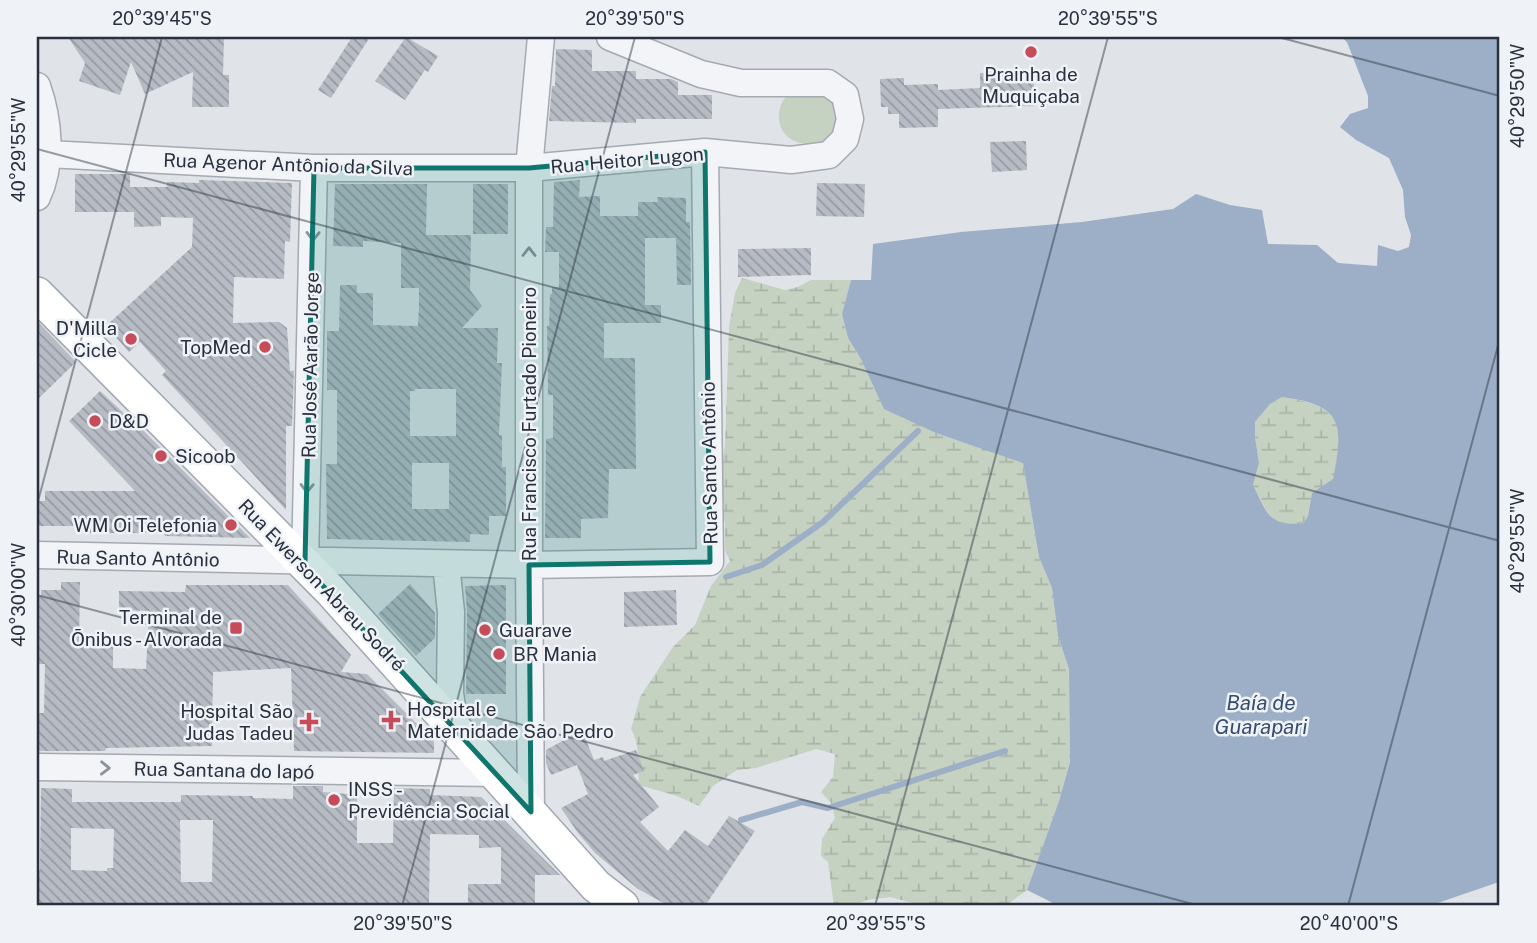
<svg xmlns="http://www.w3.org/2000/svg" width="1537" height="943" viewBox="0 0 1537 943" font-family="'Public Sans',sans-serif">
  <defs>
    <pattern id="wetland-marsh" width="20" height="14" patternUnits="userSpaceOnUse" patternTransform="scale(1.75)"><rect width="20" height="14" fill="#c5d1c1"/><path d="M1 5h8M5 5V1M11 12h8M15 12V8" fill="none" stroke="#a9b4a7"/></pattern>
    <pattern id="building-back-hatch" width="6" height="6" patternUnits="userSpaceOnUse" patternTransform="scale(1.75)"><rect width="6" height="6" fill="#b7bcc4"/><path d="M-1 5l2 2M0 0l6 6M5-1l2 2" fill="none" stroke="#9599a1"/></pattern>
  </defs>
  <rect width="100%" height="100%" fill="#e0e3e8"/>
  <path fill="#c5d1c1" d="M796,88L831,97C834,103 838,111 838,117C837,155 776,152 779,114C780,102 786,95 796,88Z"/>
  <path fill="url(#wetland-marsh)" d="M742,278L785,290L798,287L811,280H851L842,314L848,338L861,359L936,433L1023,462L1039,557L1052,588L1058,636L1069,669L1070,762L1059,801L1027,890L1005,906H924L890,897L867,900L850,906H834L828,862L821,856L822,839L835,818L831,803L821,792L833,777L835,754L816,749L756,768L737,770L713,786L699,806L677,796L639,785C637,766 641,745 631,729L640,697L673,647L695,625L711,586L730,561L725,550V522L719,508L718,482L725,446L729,327L735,293Z
    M1282,397C1344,407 1344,423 1333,480L1312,493L1308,516L1303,524C1267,525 1269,514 1253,485L1259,463L1255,437V422L1270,404Z"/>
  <path fill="#9dafc6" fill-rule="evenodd" d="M1341,37H1500V883H1496L1429,906H1059L1027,890L1059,801L1070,762L1069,669L1058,636L1052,588L1039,557L1023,463L936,433L884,409L861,359L848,338L842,314L851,280H871L873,244L961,232L1082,222L1173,209L1196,194L1230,205L1262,210L1268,244L1317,245L1338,263L1377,266L1378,245L1398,251L1409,247L1411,235L1405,217L1403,190L1389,158L1356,140L1340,127L1350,114L1368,108V96L1347,42ZM1282,397C1343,405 1344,424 1333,479L1312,493L1308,516L1303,524C1267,525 1268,514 1253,485L1259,463L1255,437V422L1270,404Z"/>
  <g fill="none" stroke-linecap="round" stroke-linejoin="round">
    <path stroke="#9dafc6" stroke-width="6" d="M726,577L762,565L823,522L918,431
      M741,820L802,802L828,808L1005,751"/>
  </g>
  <path fill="url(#building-back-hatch)" fill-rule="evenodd" d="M68,37H224L223,75H229V107H192L193,72L145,94L131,62L120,95L79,81L85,63Z
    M352,37H370L331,98L318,90Z
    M406,37L438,56L428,72L425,70L405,100L375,81Z
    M556,49L592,50V71H636V79H671L678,82V95H712V119H636V123L549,121L552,86H555Z
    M1034,72V106L938,109V127L899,128V114H888V107H881L880,79L904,78V85L938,84V90L980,88V73Z
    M1026,141L1027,170L992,172L990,142Z
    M75,174H130V187H167V182L199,183V180L292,183L290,242L285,241L284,279L234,277L233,323L279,322L287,328L290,371H294L292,426H286V510L162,375L166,371L140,342L129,352L106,326L192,247L193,218L161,217V226L134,227V212H75Z
    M580,180L579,197L600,196V216H638V202H658L657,197L686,198V222H690L691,285H677L676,238H645V305H661V323H604V358H635L636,469H609L608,518L581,519V538H545L546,439L553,438V395H548L547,326H549L550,294H552V287H559V252H545L546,227H553L554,182Z
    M817,183L865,184L864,217L816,216Z
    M335,184H427L426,235H471L470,290L482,306L462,328H498L497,363H502L499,435H502V467H506V516H489V535L470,534V542L327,539L326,464H337V390H327V331H339L340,285H357V293H373V325L418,326L419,306V288H401V243L363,241V247L333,246ZM415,389H456V436H410V391H415ZM412,463H449V509H412Z
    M473,184H508V234H473Z
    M811,248V275L738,277V249Z
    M37,321L76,362L37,400Z
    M100,391L129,418L130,417L250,538L165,536L164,533H90V526H37V501H45V491H135L69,421Z
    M61,582H80L79,646H113V668L146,669L149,611L119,610V591L185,592L186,585H288L351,655L341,672L367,674L434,741V753L294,751L291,668L213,672L212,746L106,748L105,751H37V713H44L45,664H37V596H41V590H61Z
    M410,584L435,613V638L416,656L378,614Z
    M506,585V694H466L467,612L465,586Z
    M676,590L677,625L624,627V592Z
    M582,730L594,760L603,757L604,761L636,750L644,771L633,775L659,807L640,822L668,851L685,830L708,846L729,816L755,831L705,906H669L638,889L595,853L578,833L561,808L588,794L577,765L551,775L546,763V750Z
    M293,786H323V792L348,794V797H357V843H393L394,788L430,789V795L481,797L560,875H535V906H468V884H501V847L479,848V835L430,834L429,906H37V870H40L41,788L72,789V802H181V795L253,796V798L293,799ZM180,820H213L212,882H181ZM71,828L114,829L113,868H107V871L71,870Z"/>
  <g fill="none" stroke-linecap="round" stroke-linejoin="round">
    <g stroke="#a5aab2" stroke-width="29">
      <path id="minor" d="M37,86C49,120 53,163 37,197
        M48,154L314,168H529L705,152L791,160L829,155L845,139L850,119L845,95L828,83H741L701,74L610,37
        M37,555L529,565L710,562L705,152
        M305,561L314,168
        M446,564L451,612L450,693L455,728
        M37,767L496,773
        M531,812L529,565V168L541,37"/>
    </g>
    <g stroke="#a0a7b3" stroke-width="36">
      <path id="major" d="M37,294L331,591L596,886L622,906"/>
    </g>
    <use href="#minor" stroke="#f2f4f7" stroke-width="26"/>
    <use href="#major" stroke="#fff" stroke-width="33"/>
  </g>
  <defs><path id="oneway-chevron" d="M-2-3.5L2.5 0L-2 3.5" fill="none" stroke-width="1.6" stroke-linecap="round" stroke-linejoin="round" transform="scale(1.75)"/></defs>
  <g stroke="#8e929a">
    <use href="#oneway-chevron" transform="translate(313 236) rotate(91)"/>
    <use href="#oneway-chevron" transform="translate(529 252) rotate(-90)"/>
    <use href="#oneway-chevron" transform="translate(307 488) rotate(91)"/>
    <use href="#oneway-chevron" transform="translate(105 768) rotate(1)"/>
  </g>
  <path fill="#0f766e" fill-opacity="0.2" stroke="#0f766e" stroke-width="5" stroke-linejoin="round" d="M705,152L710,562L529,565L531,812L300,561H305L314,168H529Z"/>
  <path fill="none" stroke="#29303e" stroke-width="2" stroke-opacity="0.45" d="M1278,37L1500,96M37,149L1500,541M37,505L162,37M37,595L1200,906M402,906L635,37M875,906L1108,37M1348,906L1500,338"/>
  <g fill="#c64c59" stroke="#eff2f6" stroke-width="2.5">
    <circle cx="1031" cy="52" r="7"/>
    <circle cx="131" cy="339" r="7"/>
    <circle cx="265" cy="347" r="7"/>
    <circle cx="95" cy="421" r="7"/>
    <circle cx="161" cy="456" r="7"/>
    <circle cx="231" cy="525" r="7"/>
    <rect x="229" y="621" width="14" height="14" rx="3.5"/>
    <circle cx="485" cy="630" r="7"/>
    <circle cx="499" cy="654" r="7"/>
    <path d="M387.5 709.5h7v7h7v7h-7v7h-7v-7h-7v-7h7z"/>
    <path d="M305.5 711.5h7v7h7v7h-7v7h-7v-7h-7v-7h7z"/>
    <circle cx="334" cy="800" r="7"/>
  </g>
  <g text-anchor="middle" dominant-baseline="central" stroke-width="5" stroke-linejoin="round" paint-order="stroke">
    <g font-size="19" fill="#29303e" stroke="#eff2f6" text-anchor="start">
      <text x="1031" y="74" text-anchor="middle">Prainha de<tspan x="1031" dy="22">Muquiçaba</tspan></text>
      <text x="117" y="328" text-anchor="end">D'Milla<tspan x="117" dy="22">Cicle</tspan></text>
      <text x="251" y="347" text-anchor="end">TopMed</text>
      <text x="109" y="421">D&amp;D</text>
      <text x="175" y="456">Sicoob</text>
      <text x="217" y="525" text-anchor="end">WM Oi Telefonia</text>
      <text x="222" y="617" text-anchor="end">Terminal de<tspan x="222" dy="22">Õnibus - Alvorada</tspan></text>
      <text x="499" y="630">Guarave</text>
      <text x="513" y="654">BR Mania</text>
      <text x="407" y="709">Hospital e<tspan x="407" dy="22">Maternidade São Pedro</tspan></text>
      <text x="293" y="711" text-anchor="end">Hospital São<tspan x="293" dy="22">Judas Tadeu</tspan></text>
      <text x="348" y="789">INSS -<tspan x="348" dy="22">Previdência Social</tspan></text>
    </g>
    <g font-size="19" fill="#29303e" stroke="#eff2f6">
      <text transform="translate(627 160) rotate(-5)">Rua Heitor Lugon</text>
      <text transform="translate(288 164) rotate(2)">Rua Agenor Antônio da Silva</text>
      <text transform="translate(310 365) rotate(-89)">Rua José Aarão Jorge</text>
      <text transform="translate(529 424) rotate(-90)">Rua Francisco Furtado Pioneiro</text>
      <text transform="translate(709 463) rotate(-91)">Rua Santo Antônio</text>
      <text transform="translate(138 558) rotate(1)">Rua Santo Antônio</text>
      <text transform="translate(322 585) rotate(46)">Rua Ewerson Abreu Sodré</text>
      <text transform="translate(224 770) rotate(1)">Rua Santana do Iapó</text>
    </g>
    <g font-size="21" font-style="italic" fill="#364d70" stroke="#eff2f6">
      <text x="1261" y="702">Baía de<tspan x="1261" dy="24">Guarapari</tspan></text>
    </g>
  </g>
  <rect width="1537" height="943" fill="none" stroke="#eff2f6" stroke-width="77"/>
  <rect x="38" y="38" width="1460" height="866" fill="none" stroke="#29303e" stroke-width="2.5"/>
  <g font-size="18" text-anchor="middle" fill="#29303e">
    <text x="162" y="25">20°39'45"S</text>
    <text x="635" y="25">20°39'50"S</text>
    <text x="1108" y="25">20°39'55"S</text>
    <text transform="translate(1518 96) rotate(-90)" y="6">40°29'50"W</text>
    <text transform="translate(19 150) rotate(-90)" y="6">40°29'55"W</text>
    <text transform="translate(1518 541) rotate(-90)" y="6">40°29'55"W</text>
    <text transform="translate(19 595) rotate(-90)" y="6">40°30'00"W</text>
    <text x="403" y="930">20°39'50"S</text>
    <text x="876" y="930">20°39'55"S</text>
    <text x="1349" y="930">20°40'00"S</text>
  </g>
</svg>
